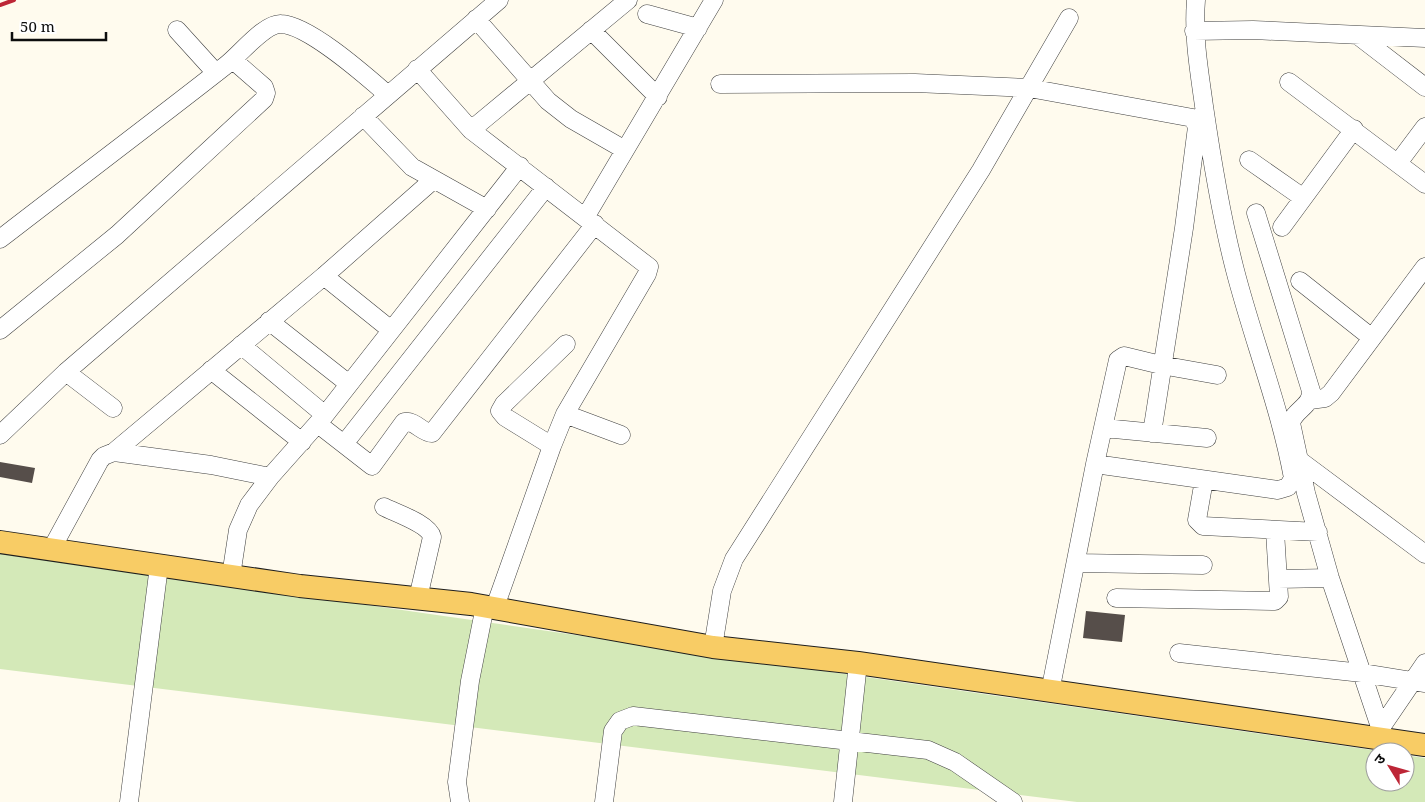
<svg xmlns="http://www.w3.org/2000/svg" width="1425" height="802" viewBox="0 0 1425 802" font-family="'Noto Serif','Noto Sans Devanagari',serif">
  <rect width="100%" height="100%" fill="#fffbee"/>
  <path fill="#d4e9b8" d="M0,552L1386,752H1375V782H1405V755L1425,758V802H1077L0,669Z"/>
  <path fill="#564e4a" d="M0,462L35,468L32,483L0,477Z
    M1086,611L1125,615L1122,642L1083,638Z"/>
  <g fill="none" stroke-linecap="round" stroke-linejoin="round">
    <g stroke="#404040" stroke-width="19">
      <path id="minor" d="M647,14L698,28
        M476,19L548,101L571,119L625,150
        M177,30L216,73
        M591,30L658,97
        M1194,31L1253,30L1425,38
        M1360,37L1425,87
        M417,69L471,130L649,267L647,274L565,414L552,446
        M1289,82L1425,184
        M720,84L915,83L1029,88L1193,118L1197,127L1184,228L1152,433
        M363,116L412,167L487,209
        M471,130L628,0
        M1249,160L1302,197
        M1398,163L1425,127
        M1256,213L1311,391C1312,406 1294,410 1291,423L1306,493L1330,578L1380,727
        M586,216L714,0
        M1282,227L1354,129
        M0,239C75,181 151,124 225,66C239,56 264,23 281,24C309,25 366,76 388,95
        M324,276L391,330
        M1300,281L1372,338
        M269,321L349,384
        M0,330L117,235L264,99L266,93L264,87L233,60
        M241,345L325,415
        M211,370L302,442
        M66,372L113,408
        M1310,400L1325,398L1331,393L1425,267
        M565,414L621,435
        M318,424L372,466L404,422C415,420 422,433 432,433L595,224
        M1104,428L1207,438
        M0,435L66,372L499,0
        M344,444L546,187
        M114,452L324,276L433,180
        M1299,460L1425,554
        M1095,464L1278,490L1288,487L1293,478C1280,407 1253,340 1235,270C1221,216 1212,161 1204,106C1199,69 1193,37 1196,0
        M1204,480L1197,520L1203,526L1318,532
        M384,507C396,513 429,524 432,537L418,598
        M51,550L100,460L104,456L114,452L211,465L270,477
        M1076,563L1203,565
        M231,576L238,530L249,505L270,477L325,415L520,166
        M1278,579L1330,578
        M1116,598L1275,601L1279,597L1275,531
        M495,607L552,446L505,417L500,411L504,404L566,344
        M713,647L722,591L734,559L981,170L1069,18
        M1179,653L1362,673L1425,683
        M1050,692L1095,464L1118,360L1124,356L1161,365L1217,375
        M1376,735L1425,663
        M129,802L159,566
        M460,802L457,782L470,681L485,606
        M604,802L613,731L620,721L633,716L928,750L955,762L1013,802
        M843,802L858,663"/>
    </g>
    <g stroke="#1e1e1e" stroke-width="24">
      <path id="major" d="M0,542L300,586L471,604L713,647L858,663L1425,745"/>
    </g>
    <use href="#minor" stroke="#fff" stroke-width="18"/>
    <use href="#major" stroke="#f8cc65" stroke-width="22"/>
    <path stroke="#bd2636" stroke-width="4" d="M0,5L14,0"/>
  </g>
  <g transform="translate(1390 767) rotate(307)"><circle r="24" fill="#ffffff" stroke="#9e9e9e"/>
  <path d="M0-4L9 19L0 12L-9 19Z" fill="#bd2636"/>
  <text y="-8" font-size="14" font-weight="bold" text-anchor="middle" fill="#0d0d0d">उ</text>
  </g>
  <path d="M12 32v8h94v-8" fill="none" stroke="#0d0d0d" stroke-width="2.5"/>
  <text x="20" y="32" font-size="15" fill="#0d0d0d" stroke="#ffffff" stroke-width="4" paint-order="stroke">50 m</text>
</svg>
